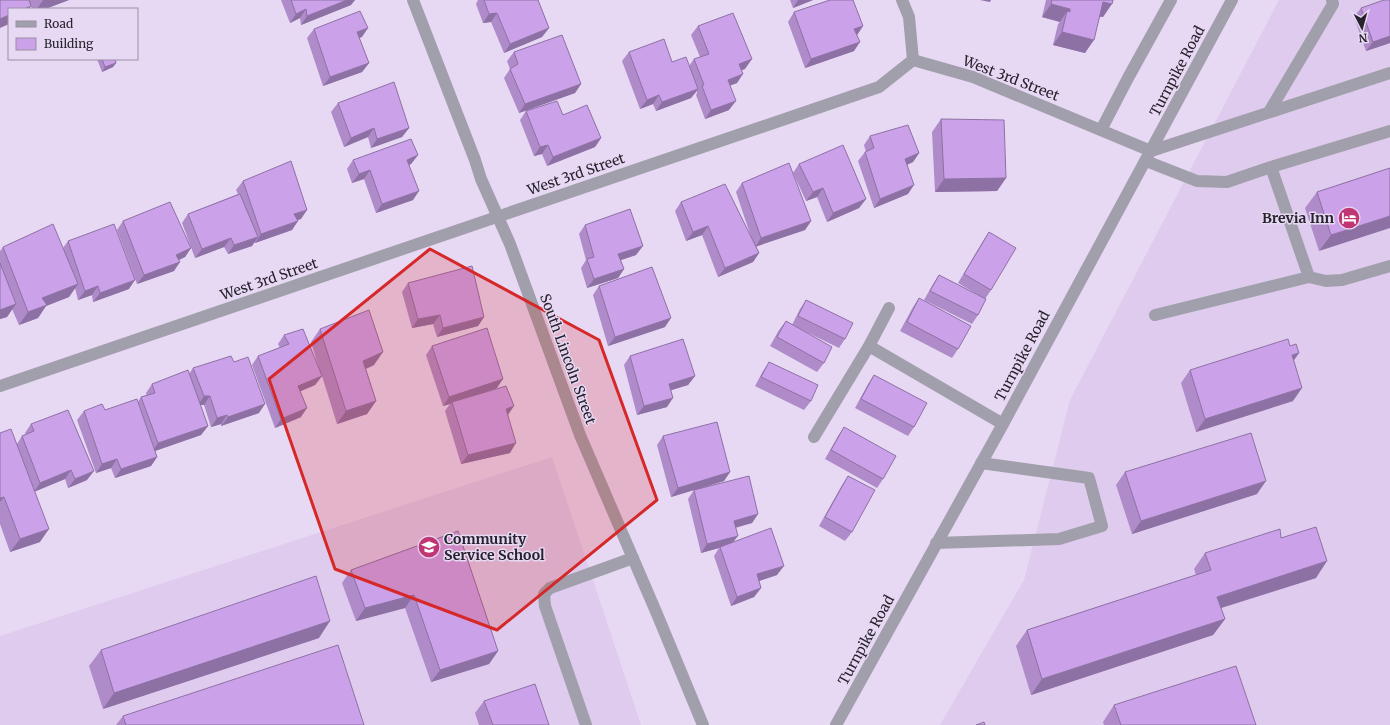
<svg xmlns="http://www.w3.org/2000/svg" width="1390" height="725" viewBox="0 0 1390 725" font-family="Merriweather,serif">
  <rect width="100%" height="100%" fill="#e7d8f3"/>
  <path fill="#decbed" d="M1279,0H1390V725H940L1024,580L1070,400Z
    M552,457L641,725H0V636Z"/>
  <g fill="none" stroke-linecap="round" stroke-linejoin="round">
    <path stroke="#a19fab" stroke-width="12" d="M1269,112L1333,4L1332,0
      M1151,151L1390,73
      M1146,161L1197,181L1227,182L1271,167L1390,131
      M1271,167L1309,277L1326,281L1342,280L1390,266
      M1155,315L1309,277
      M869,346L889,308
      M814,437L869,346L1003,424
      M936,543L1059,539L1102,526L1089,478L981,463
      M586,725L545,606L544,594L550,588L633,558"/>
    <path stroke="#a19fab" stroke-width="12" d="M902,0L909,17L913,60
      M1101,130L1128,78L1171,0
      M0,386L879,87L913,60L973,77L1151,151"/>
    <path stroke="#a19fab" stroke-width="12" d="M413,0L475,160L481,179L510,244L580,435L657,614L703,725
      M836,725L1003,424L1232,0"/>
  </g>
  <path fill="#af8bc9" d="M29,0H69L45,9H32Z
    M281,0H355L351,5L301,25L300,18L290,23Z
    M478,0H538L549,28L542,37L504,53L491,22L483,23L476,4Z
    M790,0H813L793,8Z
    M1046,0H1113L1103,17H1100L1085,53L1053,45L1058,24L1060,22L1042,17Z
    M1361,8L1390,43L1366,51L1354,17Z
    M794,12L863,26L857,35L854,51L805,68L788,22Z
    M698,26L745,69L742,70L737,83L730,85L729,110L705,119L696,95L697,93V91L691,98L656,111L653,104L640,109L622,61L629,52L689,66L694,59L700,57L691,35Z
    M314,29L362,37L359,38L369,63L362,72L323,86L307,38Z
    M514,52L581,84L575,93L519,113L504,78L510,69L507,61Z
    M97,59H115L116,63L113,67L102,72Z
    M338,103L409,128L402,137L371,148L368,137L344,147L331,112Z
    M526,111L563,115L601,138L595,147L547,166L542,154L534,156L520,120Z
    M941,119L1006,178L997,191L935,192L932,132Z
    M870,136L919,153L913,162L907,165L908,194L874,208L858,161L865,152H866L864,145Z
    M418,155L411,164L409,165L413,200L376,213L364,179L352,183L347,169L353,160Z
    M799,164L866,199L859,208L827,222L817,197L806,201L793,173Z
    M1390,168L1319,251L1305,208L1317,192Z
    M243,181L301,219L298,220L292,230L255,243L254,242L252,246L228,254L224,247L195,258L182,223L188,214L238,194L236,190Z
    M742,183L811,221L805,230L756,246L759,253L753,262L718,277L702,235L686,241L675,211L681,202L752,240L736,192Z
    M123,221L191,248L185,257L179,260L174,271L137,284L117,230Z
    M585,225L636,255L621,260L624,269L618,278L587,288L581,268L586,260L579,234Z
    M989,232L991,290L985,299L978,315L972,324L924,300L933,284L939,275L980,296L958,283L983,241Z
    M68,241L129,289L93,302L92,295L78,300L75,288L69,297L46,306L38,318L19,325L12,309L7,317L0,319V251L3,247L63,248Z
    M408,283L484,317L478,326L437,337L433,324L412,328L402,292Z
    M599,286L665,327L608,346L593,295Z
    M919,298L958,349L952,358L900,331L913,307Z
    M806,300L845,339L839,348L796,327L824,363L817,372L770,346L779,330L786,321L792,325L800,309Z
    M320,329L374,365L366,369L376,401L367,414L337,424L322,376L315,385L300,391L301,417L275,428L252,365L258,356L280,348L278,344L284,335L320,372L311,342Z
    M432,346L497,388L488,391L508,414L510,453L461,464L445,411L450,404L443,406L426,355Z
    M630,356L695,376L688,385L671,390L667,407L637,415L624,365Z
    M1294,360L1293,401L1196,432L1181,383L1190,370Z
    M769,362L811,401L804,410L755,386L763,371Z
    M193,368L259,413L221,426V424L211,427L204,405H200L208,426L201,435L155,451L157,457L151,466L115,478L111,468L96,473L77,420L84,411L105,410L138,402L141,397L147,396L146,393L152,384L189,374Z
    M874,375L914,427L908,436L855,408L868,384Z
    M31,424L87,480L68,488L65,479L35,491L40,542L10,552L0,524V433L17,444L22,436L26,434L25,433Z
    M844,427L883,479L877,488L825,459L838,436Z
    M663,436L730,472L724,481L699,489L758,514L752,523L736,527L733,542L777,575L759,581L761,588L754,597L731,606L714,556L719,548L701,553L688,499L694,490L671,497L657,445Z
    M1125,472L1257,494L1132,534L1116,485Z
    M848,476L852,532L845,541L819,526L842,485Z
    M458,531L498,651L489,664L431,682L405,608L356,621L342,583L351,570Z
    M1281,538L1316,578L1221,608L1225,619L1213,635L1031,695L1016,646L1027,630L1196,575L1194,569L1205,553Z
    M319,638L103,709L89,666L101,650Z
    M484,701L549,725H479L475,713Z
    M1114,705L1256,725H1104L1103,722Z
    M123,716L364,725H116Z"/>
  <path fill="#8e71a4" d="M43,0H69L45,9H37Z
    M347,0H355L351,5L301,25L307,16Z
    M798,0H813L793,8Z
    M980,0H991L990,2Z
    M1103,2L1112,4L1103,17L1094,15Z
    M1051,4L1070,9L1066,16L1067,11L1060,22L1042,17Z
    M31,6L29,9H24Z
    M306,9L300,18L290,23L296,14Z
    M497,13L491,22L483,23L489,14Z
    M9,15V24L0,28V19Z
    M863,26L857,35L854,29Z
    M368,28L362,37L351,41L357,32Z
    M549,28L542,37L504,53L510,44Z
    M1062,32L1094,40L1085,53L1053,45Z
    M1390,36V43L1366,51L1373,42Z
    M860,42L854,51L805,68L811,59Z
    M752,59L745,69L733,73L739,64Z
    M116,63L113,67L102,72L105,67Z
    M369,63L362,72L323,86L330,77Z
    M743,74L737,83L721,89L728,80Z
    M581,84L575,93L519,113L525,104Z
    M698,89L691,98L656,111L662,102Z
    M659,95L653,104L640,109L647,100Z
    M736,101L729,110L705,119L711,110Z
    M374,128L368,137L344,147L351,138Z
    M409,128L402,137L371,148L377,139Z
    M601,138L595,147L547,166L553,157Z
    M548,145L542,154L534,156L540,147Z
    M919,153L913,162L899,168L905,159Z
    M418,155L411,164L401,169L407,160Z
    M370,170L364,179L352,183L359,174Z
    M1006,178L997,191L935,192L944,179Z
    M914,185L908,194L874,208L880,199Z
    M823,188L817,197L806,201L813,192Z
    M419,191L413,200L376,213L382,204Z
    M866,199L859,208L827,222L833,213Z
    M307,210L301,219L288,223L294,214Z
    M1390,216V228L1319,251L1331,235Z
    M298,221L292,230L255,243L261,234Z
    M811,221L805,230L755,247L761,238Z
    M708,226L702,235L686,241L693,232Z
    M258,237L252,246L228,254L234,245Z
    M231,238L224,247L195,258L202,249Z
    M643,246L636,255L612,263L618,254Z
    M191,248L185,257L170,264L176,255Z
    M759,253L753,262L718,277L725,268Z
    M180,262L174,271L137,284L144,275Z
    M624,269L618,278L587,288L594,279Z
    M135,280L129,289L93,302L100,293Z
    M78,284L69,297L46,306L38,318L19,325L28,312L42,298Z
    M98,286L92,295L78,300L85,291Z
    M16,304L7,317L0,319V310Z
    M440,315L433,324L412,328L418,319Z
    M484,317L478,326L437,337L443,328Z
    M671,318L665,327L608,346L615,337Z
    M383,352L374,365L354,374L363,361Z
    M1299,353L1290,366L1292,355Z
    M322,376L315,385L292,395L298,386Z
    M695,376L688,385L662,393L669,384Z
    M503,379L497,388L452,403V402L450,404L443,406L449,397Z
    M1302,388L1293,401L1196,432L1205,419Z
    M204,396H210L204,405H198Z
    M673,398L667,407L637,415L644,406Z
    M376,401L367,414L337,424L346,411Z
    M265,404L259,413L221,426L228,417Z
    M514,406L508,415L506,409Z
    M307,408L301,417L275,428L281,419Z
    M227,415L221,424L211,427L217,418Z
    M208,426L201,435L152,452L158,443Z
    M516,443L510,453L461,464L468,455Z
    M157,457L151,466L115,478L121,469Z
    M117,459L111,468L96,473L102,464Z
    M71,470L65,479L34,492L40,483Z
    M94,471L87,480L68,488L75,479Z
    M730,472L724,481L671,497L678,488Z
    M1266,481L1257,494L1132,534L1141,521Z
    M4,497L0,502V498Z
    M758,514L752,523L728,530L734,521Z
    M49,529L40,542L10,552L20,539Z
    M738,536L731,545L720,547L719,548L701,553L707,544Z
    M1327,561L1316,578L1205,613L1217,597Z
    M784,566L777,575L750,584L757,574Z
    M761,588L754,597L731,606L737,597Z
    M414,595L405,608L356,621L365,608Z
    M1225,619L1213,635L1031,695L1042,679Z
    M330,621L319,638L103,709L114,693Z
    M498,651L489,664L431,682L440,670Z"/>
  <path fill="#cba2ea" stroke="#8e71a4" d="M0,0H29L31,6L24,9H9V15L0,19Z
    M291,0H347L307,16L306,9L296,14Z
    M484,0H538L549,28L510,44L497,13L489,14Z
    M830,0H853L863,26L854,29L860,42L811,59L794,12Z
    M1052,0H1113L1112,4L1103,2L1094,40L1062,32L1067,11L1070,12V9L1051,4Z
    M1384,0H1390V36L1373,42L1361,8Z
    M360,11L368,28L357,32L369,63L330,77L314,29Z
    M733,13L752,59L739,64L743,74L728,80L736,101L711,110L702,86L704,85L694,59L709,54L698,26Z
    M562,35L581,84L525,104L510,69L518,64L514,52Z
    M664,39L672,62L686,57L698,89L662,102L659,95L647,100L629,52Z
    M102,59H115L116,63L105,67Z
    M394,82L409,128L377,139L374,128L351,138L338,103Z
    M557,101L563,115L587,105L601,138L553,157L548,145L540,147L526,111Z
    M941,119L1004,120L1006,178L944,179Z
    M908,125L919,153L905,159L914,185L880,199L865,152L874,148L870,136Z
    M411,139L418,155L407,160L419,191L382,204L370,170L359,174L353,160Z
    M843,145L866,199L833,213L823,188L813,192L799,164Z
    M291,161L307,210L294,214L298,221L261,234L243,181Z
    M789,163L811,221L761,238L742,183Z
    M1390,168V216L1331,235L1317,192Z
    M725,184L759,253L725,268L708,226L693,232L681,202Z
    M240,194L258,237L234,245L231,238L202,249L188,214Z
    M170,202L191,248L176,255L180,262L144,275L123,221Z
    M630,209L643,246L618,254L624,269L594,279L587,259L594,257L585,225Z
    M53,224L78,284L42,298L47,305L28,312L3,247Z
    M114,224L135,280L100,293L98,286L85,291L68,241Z
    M989,232L1016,248L991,290L964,274Z
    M0,263L16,304L0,310Z
    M472,266L484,317L443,328L440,315L418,319L408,283Z
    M652,267L671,318L615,337L599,286Z
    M939,275L986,299L978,315L930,291Z
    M919,298L971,326L958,349L907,322Z
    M806,300L853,323L845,339L798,316Z
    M369,310L383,352L363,361L376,401L346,411L320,329Z
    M786,321L832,347L824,363L777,337Z
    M487,328L503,379L449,397L432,346Z
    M303,329L322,376L298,386L307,408L281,419L258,356L289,344L284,335Z
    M683,339L695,376L669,384L673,398L644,406L630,356Z
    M1288,339L1290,346L1296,344L1299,353L1292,355L1302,388L1205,419L1190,370Z
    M231,356L234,362L248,357L265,404L228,417L227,415L217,418L210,396H204L193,368Z
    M769,362L818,385L811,401L761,377Z
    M188,370L208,426L158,443L141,397L155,393L152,384Z
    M874,375L927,403L914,427L861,399Z
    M506,386L514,406L506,409L516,443L468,455L452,402Z
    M137,399L157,457L121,469L117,459L102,464L84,411L102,404L105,410Z
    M68,410L94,471L75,479L71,470L40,483L22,436L34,431L31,424Z
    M717,422L730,472L678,488L663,436Z
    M844,427L896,456L883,479L831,450Z
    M11,429L49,529L20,539L4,497L0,498V433Z
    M1251,433L1266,481L1141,521L1125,472Z
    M749,476L758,514L734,521L738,536L707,544L694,490Z
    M848,476L875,490L852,532L825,517Z
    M1316,527L1327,561L1217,597L1225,619L1042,679L1027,630L1211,570L1205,553L1280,529L1281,538Z
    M771,528L784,566L757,574L761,588L737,597L720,547Z
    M458,531L498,651L440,670L414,595L365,608L351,570Z
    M316,576L330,621L114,693L101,650Z
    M338,645L364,725H126L123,716Z
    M1236,666L1256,725H1121L1114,705Z
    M535,684L549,725H493L484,701Z
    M984,722L985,725H976Z"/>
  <path fill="#d62828" fill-opacity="0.2" stroke="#d62828" stroke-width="3" stroke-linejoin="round" d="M430,249L599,340L657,500L497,630L335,569L269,379Z"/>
  <defs>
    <g id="hotel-disc" transform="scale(1.15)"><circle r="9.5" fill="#bf3673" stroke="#e7d8f3"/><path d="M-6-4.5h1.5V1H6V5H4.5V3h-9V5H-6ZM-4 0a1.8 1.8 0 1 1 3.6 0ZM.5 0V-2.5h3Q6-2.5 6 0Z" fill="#fff"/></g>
    <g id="school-disc" transform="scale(1.15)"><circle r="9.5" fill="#bf3673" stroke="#e7d8f3"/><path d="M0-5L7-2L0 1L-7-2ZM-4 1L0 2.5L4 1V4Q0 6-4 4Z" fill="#fff"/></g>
  </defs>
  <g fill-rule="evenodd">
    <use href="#hotel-disc" x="1349" y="218"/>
    <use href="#school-disc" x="429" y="547"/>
  </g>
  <g text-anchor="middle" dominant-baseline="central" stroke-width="3" stroke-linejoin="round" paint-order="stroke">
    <g font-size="14" fill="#27222c" stroke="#e7d8f3">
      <text transform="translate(1177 71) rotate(-62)">Turnpike Road</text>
      <text transform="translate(1011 78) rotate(21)">West 3rd Street</text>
      <text transform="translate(576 174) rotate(-19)">West 3rd Street</text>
      <text transform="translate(269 279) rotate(-19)">West 3rd Street</text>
      <text transform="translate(1022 356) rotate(-62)">Turnpike Road</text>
      <text transform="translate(568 359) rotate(70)">South Lincoln Street</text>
      <text transform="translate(866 640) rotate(-61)">Turnpike Road</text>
    </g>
    <g font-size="14" font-weight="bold" fill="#27222c" stroke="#e7d8f3" text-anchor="end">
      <text x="1334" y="218">Brevia Inn</text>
      <text x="444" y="539" text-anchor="start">Community<tspan x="444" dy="16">Service School</tspan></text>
    </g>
  </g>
  <rect x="8" y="8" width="130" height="52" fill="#e7d8f3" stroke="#9a8fa3"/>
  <rect x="16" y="21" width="20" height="6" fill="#a19fab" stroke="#9a8fa3"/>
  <text x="44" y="28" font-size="12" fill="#27222c">Road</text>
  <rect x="16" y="38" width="20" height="12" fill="#cba2ea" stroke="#9a8fa3"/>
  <text x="44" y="48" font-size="12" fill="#27222c">Building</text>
  <g transform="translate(1362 28) rotate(174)" stroke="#e7d8f3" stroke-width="3" paint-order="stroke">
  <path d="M0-3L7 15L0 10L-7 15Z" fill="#27222c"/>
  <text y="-6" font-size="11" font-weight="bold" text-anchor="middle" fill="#27222c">N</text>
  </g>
</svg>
